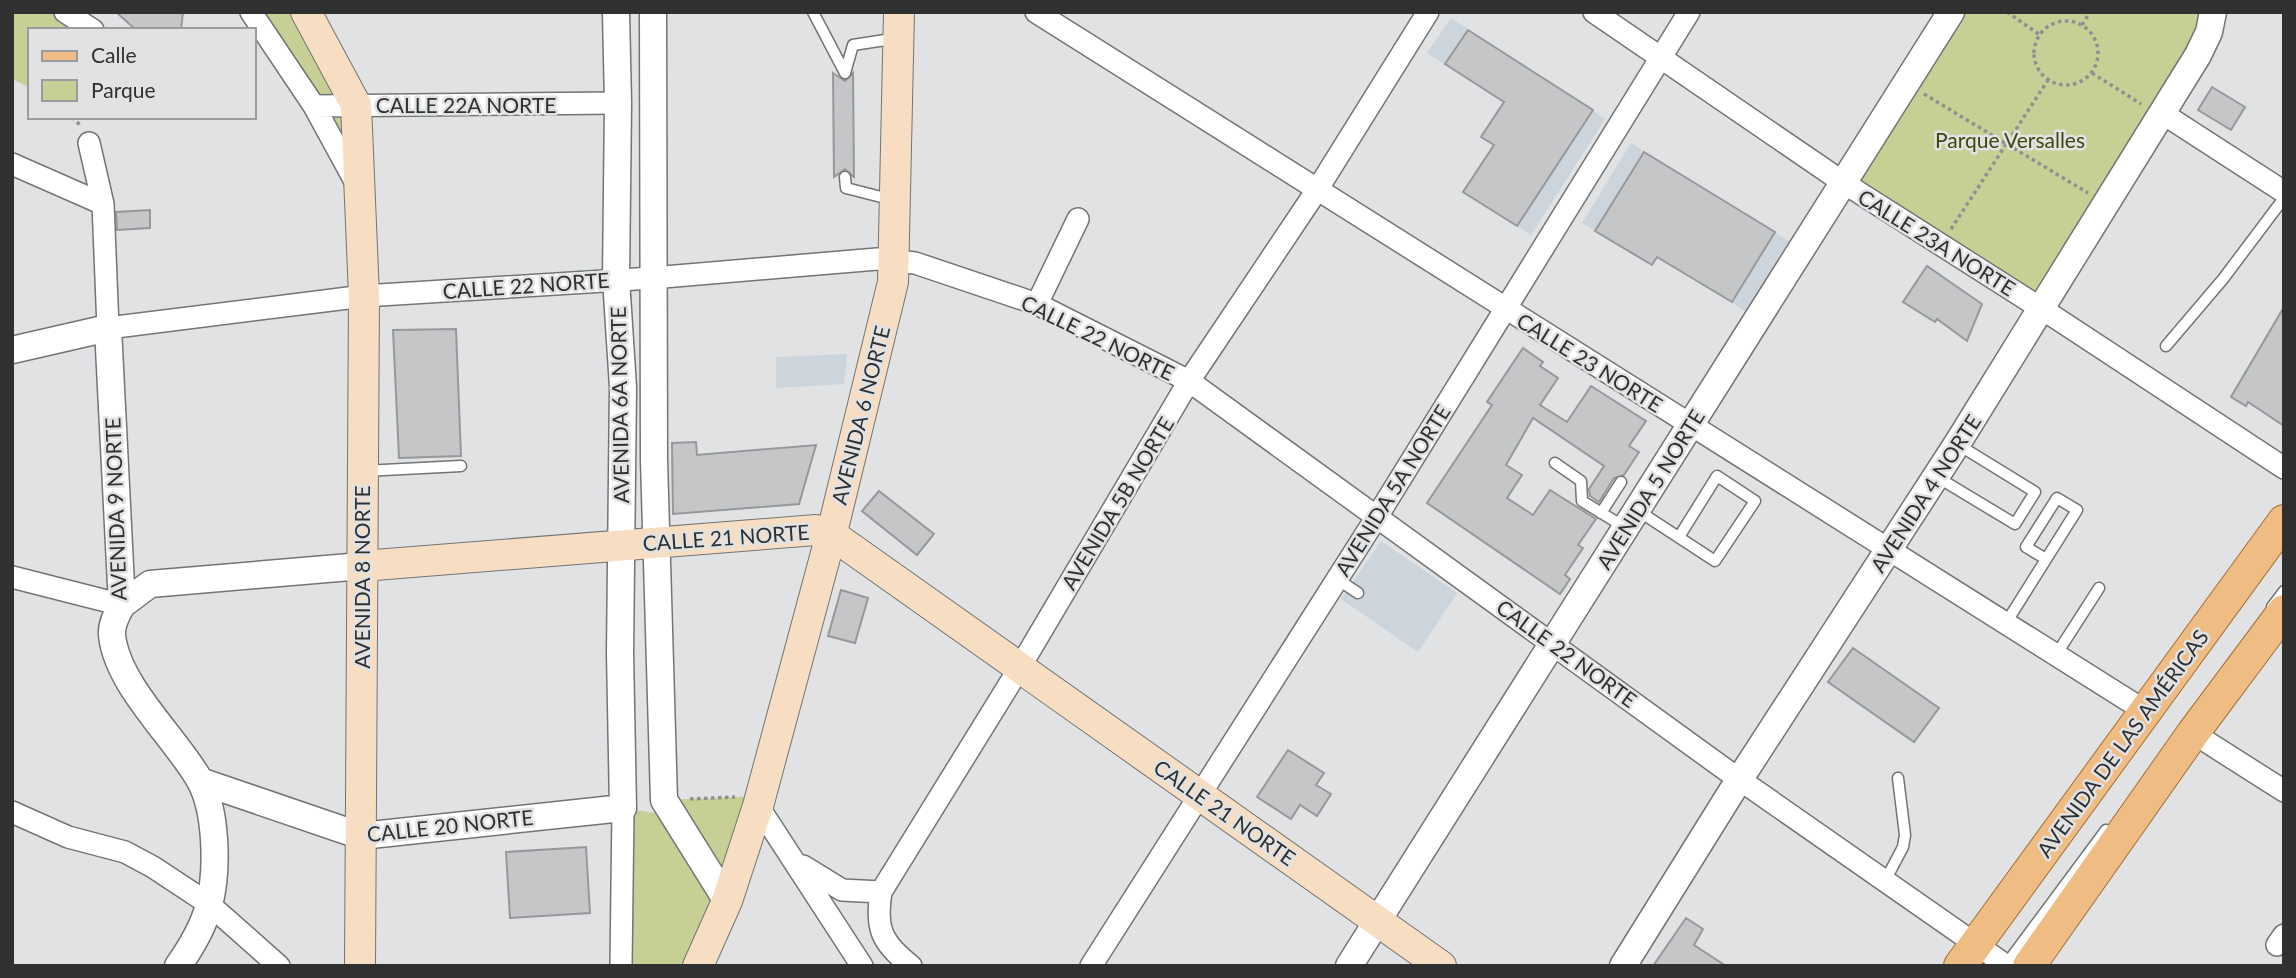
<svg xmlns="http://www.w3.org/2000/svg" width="2296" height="978" viewBox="0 0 2296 978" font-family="Lato,sans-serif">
  <rect width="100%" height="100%" fill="#e0e2e4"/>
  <path fill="#ccd5dc" d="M1451,18L1605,119L1531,235L1463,192L1493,145L1481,137L1503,102L1427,53Z
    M1631,143L1789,241L1745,311L1658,257L1652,265L1582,223Z
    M847,354L844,384L776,388V357Z
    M1381,541L1457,593L1418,652L1341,599Z"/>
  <path fill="#c8cf94" d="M12,12H65L93,30H30V88L12,79Z
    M251,12H306L356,105L359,189Z
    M1951,12H2213L2042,308L1844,183Z
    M760,796L698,966H621L623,808L673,816L664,800Z"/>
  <path fill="#c4c6c8" stroke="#96989a" stroke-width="2" d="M116,12H183L181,30H136Z
    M1468,30L1593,110L1517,226L1463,192L1494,145L1481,137L1504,102L1445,64Z
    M833,73L845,81L853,73L854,177L845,169L834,177Z
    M2212,87L2245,107L2231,130L2198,110Z
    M1644,152L1775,232L1732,302L1657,257L1652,265L1595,231Z
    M150,210V228L117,230L116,212Z
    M1927,266L1982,304L1967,341L1937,319L1935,322L1903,302Z
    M2284,307V426L2248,402L2246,406L2231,397Z
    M456,329L461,456L399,458L393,330Z
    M1523,348L1543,362L1540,366L1558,378L1540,405L1567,422L1591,386L1646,421L1629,446L1639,452L1624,475L1614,478L1599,502L1590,496L1589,489L1604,466L1533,418L1506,465L1522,475L1507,498L1533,515L1550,490L1596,519L1578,545L1583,548L1565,575L1570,579L1560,594L1427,503L1492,405L1487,402Z
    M696,442L697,455L816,445L799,504L673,514L672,443Z
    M879,491L934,534L917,555L862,511Z
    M841,590L868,598L855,643L828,636Z
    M1853,648L1939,708L1914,742L1828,682Z
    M1288,750L1324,773L1316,785L1331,794L1317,816L1300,805L1291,819L1257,797Z
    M586,847L590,913L510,918L506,852Z
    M1686,918L1703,929L1694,945L1726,966H1653Z"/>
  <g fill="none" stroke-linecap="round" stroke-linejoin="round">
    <g stroke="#727476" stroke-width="13">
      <path id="service" d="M813,12L845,73
        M845,73L853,45L898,38
        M845,177L846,188L893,200
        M2166,346L2223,279L2284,198
        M1555,463L1581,481L1582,501L1626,528
        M364,471L461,466
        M1937,477L2015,524L2035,492L1957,444
        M1637,510L1715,561L1755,501L1717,476L1679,537
        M1601,513L1621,482
        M1337,579L1358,593
        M2272,607L2284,591
        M2006,623L2077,510L2057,498L2026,547L2046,559
        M2056,655L2099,588
        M1885,881L1903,847L1905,835L1898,778
        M2005,966L2106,830"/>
    </g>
    <g stroke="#727476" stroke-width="24">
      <path id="minor" d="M65,12L93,30
        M251,12L314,106L356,183
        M1036,12L2145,711
        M1594,12L1844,183L2056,318L2284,468
        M314,106L618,103
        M2162,113L2284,192
        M89,143L103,204L108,328L364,296L652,278L877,259L915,263L1037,304L1189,381L1726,770L2007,966
        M12,164L103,204
        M1037,304L1078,219
        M12,577L122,605
        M2193,733L2284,791
        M758,806L862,966
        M12,812L68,837L125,852L153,867L209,904L279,966
        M803,866L842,890L881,892
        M2277,945L2284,935
        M621,966L623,808
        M911,966C882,943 875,929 881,892L1020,667L1189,381L1317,190L1428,12
        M1091,966L1378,515L1689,12"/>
    </g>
    <g stroke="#727476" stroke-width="29">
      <path id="tertiary" d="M653,12L654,460L664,800L727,901
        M12,350L108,328L122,605C117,614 111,624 112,635C117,685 174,736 199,779C217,810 218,871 209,905C204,925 190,949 178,966
        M122,605L150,584L362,566
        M200,781L361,836L623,808L620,653L623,387L616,279L618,103L616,12
        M1349,966L1951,12
        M1623,966L1732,791L1957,444L2198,55L2209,32L2213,12"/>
    </g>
    <g stroke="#727476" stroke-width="32">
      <path id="secondary" d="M306,12L356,105L364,296L360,966
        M362,566L816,530L831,534L1441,966
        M698,966L727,901L758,806L835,520L893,282L899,12"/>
    </g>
    <g stroke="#a56f31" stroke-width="34">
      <path id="primary" d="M1960,966L2284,521
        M2029,966L2193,733L2284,611"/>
    </g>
    <path stroke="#8f9091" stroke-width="3.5" stroke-dasharray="3.5 3.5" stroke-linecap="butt" d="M2007,12L2040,35
      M2034 53a32 32 0 1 1 64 0a32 32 0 1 1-64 0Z
      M2082,25L2090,12
      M2092,73L2141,104
      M1924,94L2088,193
      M72,117L81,126
      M1951,229L2048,80
      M690,799L735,797"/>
    <use href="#service" stroke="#fff" stroke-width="10"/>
    <use href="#minor" stroke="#fff" stroke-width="21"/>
    <use href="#tertiary" stroke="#fff" stroke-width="26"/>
    <use href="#secondary" stroke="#f7dec2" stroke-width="30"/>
    <use href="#primary" stroke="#efbd84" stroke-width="32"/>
  </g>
  <g text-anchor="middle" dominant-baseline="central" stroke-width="5" stroke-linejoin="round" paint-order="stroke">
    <g font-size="21" fill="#2f3030" stroke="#e0e2e4">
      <text x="466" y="104">CALLE 22A NORTE</text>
      <text transform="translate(1937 242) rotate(32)">CALLE 23A NORTE</text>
      <text transform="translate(526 285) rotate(-4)">CALLE 22 NORTE</text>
      <text transform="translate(1098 337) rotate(26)">CALLE 22 NORTE</text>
      <text transform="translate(1590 362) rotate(32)">CALLE 23 NORTE</text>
      <text transform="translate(619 405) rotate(-91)">AVENIDA 6A NORTE</text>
      <text transform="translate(860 415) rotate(-76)">AVENIDA 6 NORTE</text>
      <text transform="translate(1650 489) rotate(-58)">AVENIDA 5 NORTE</text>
      <text transform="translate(1392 490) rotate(-58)">AVENIDA 5A NORTE</text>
      <text transform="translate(1925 493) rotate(-57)">AVENIDA 4 NORTE</text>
      <text transform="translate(1117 503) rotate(-59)">AVENIDA 5B NORTE</text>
      <text transform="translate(115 509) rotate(-92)">AVENIDA 9 NORTE</text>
      <text transform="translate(726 537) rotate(-4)">CALLE 21 NORTE</text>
      <text transform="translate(361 577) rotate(-90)">AVENIDA 8 NORTE</text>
      <text transform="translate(1567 653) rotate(36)">CALLE 22 NORTE</text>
      <text transform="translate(2122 743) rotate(-54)">AVENIDA DE LAS AMÉRICAS</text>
      <text transform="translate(1225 812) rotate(35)">CALLE 21 NORTE</text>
      <text transform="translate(450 825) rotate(-6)">CALLE 20 NORTE</text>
    </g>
    <g font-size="21" fill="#42470a" stroke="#e0e2e4">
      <text x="2010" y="139">Parque Versalles</text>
    </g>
  </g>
  <rect width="2296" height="978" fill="none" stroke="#2f3030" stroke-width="28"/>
  <rect x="28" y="28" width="228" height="91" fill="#e0e2e4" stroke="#999b9c" stroke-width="2"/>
  <rect x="42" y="51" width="35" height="10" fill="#efbd84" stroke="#999b9c" stroke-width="2"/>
  <text x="91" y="63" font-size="21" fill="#2f3030">Calle</text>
  <rect x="42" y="80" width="35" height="21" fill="#c8cf94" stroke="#999b9c" stroke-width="2"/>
  <text x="91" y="98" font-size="21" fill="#2f3030">Parque</text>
</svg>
